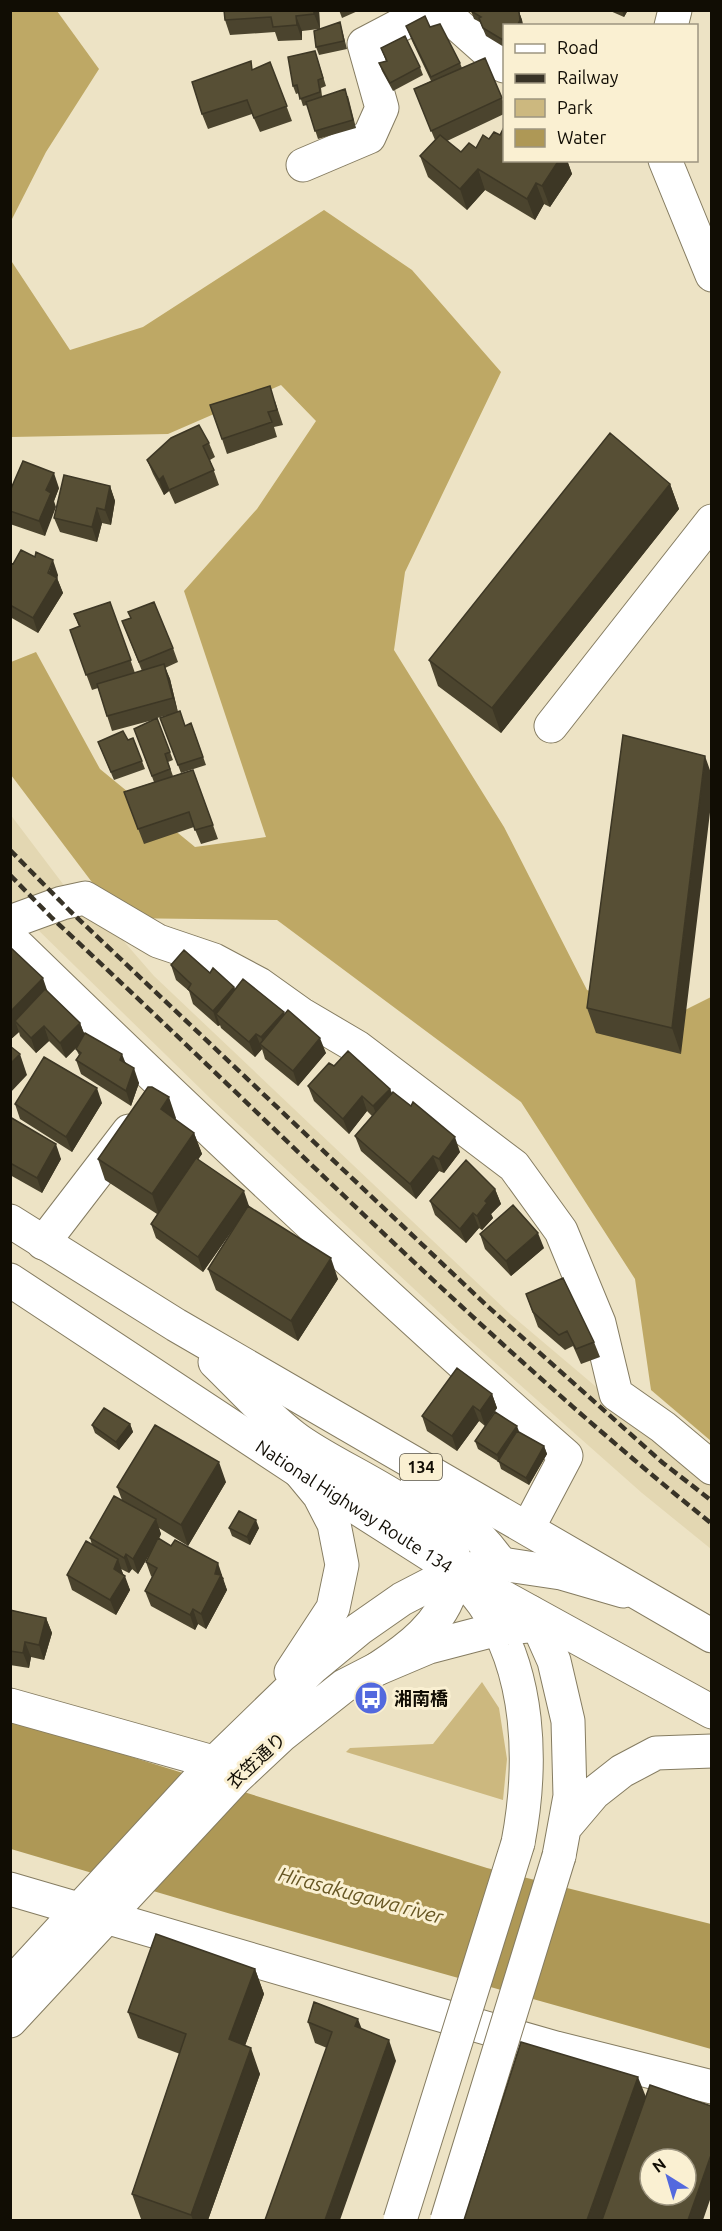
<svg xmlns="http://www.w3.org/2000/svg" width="722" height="2231" viewBox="0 0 722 2231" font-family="Ubuntu,'Noto Sans JP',sans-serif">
  <rect width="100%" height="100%" fill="#ede3c5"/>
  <path fill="#e3d7b2" d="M10,814L69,892L11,910Z
    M89,910L120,937L154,976L510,1314L711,1484V1549L642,1493L458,1330L211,1099L31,923Z"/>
  <path fill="#ccb87f" d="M482,1682L499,1708L507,1759L503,1800L346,1752L350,1748L433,1744Z"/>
  <path fill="#bea865" d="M11,10L57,11L99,69L46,152L11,221Z
    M324,210L412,270L501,372L405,572L394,650L504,827L587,990L671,1017L711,997V1441L651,1390L635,1279L521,1102L277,920L119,918L11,775V662L36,652L100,769L195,847L266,837L184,591L257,509L316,421L281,385L168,434L11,437L10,259L70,350L143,327Z"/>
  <path fill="#ae9856" d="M10,1719L487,1868L711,1924V2049L231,1914L11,1849Z"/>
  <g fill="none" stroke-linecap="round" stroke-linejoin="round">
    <g stroke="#857c61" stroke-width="35">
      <path id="minor" d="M441,10L504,66
        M671,26L675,10
        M665,160L712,275
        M303,165L369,137L382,108L364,44L429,10
        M551,726L712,521
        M10,922L62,903L85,898L158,941L214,960L259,984L301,1014L357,1047L514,1166L561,1231L599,1323L616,1394L663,1427L712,1468
        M10,938C192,1115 376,1289 566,1456L528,1528
        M43,1243L129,1131
        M456,1571C465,1581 475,1592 483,1603C531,1671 533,1764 518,1843
        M530,1612L538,1625L554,1661L568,1721L570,1796L559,1856
        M291,1672L333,1608L342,1565L334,1524L319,1495L300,1472
        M10,1705L234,1768
        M566,1826L594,1793L622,1771L656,1753L712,1751
        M10,1889L430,2012L556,2048L712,2087
        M10,1985L215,1762L313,1667L359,1629L402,1599L456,1571L501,1564L561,1573L623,1591
        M10,2021L235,1779L282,1735L344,1686L377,1669L429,1647L498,1629L538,1625L565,1633"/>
    </g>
    <g stroke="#857c61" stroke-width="35">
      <g id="highway">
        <path d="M10,1221L176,1325L712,1636"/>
        <path id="s1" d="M10,1280L299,1471L456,1571L712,1712"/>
        <path d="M215,1362C239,1385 267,1417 294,1437C335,1469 427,1502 450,1547C457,1559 455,1573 452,1586C442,1624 408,1649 377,1669"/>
        <path d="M416,1487C450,1508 478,1531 501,1564"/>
      </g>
    </g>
    <use href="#minor" stroke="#fff" stroke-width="33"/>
    <use href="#highway" stroke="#fff" stroke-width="33"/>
    <path stroke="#383327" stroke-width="4.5" stroke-dasharray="9 4.5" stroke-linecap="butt" d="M10,850L70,911L485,1304L663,1463L712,1501
      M10,875L52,918C271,1121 479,1337 712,1524"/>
    <g stroke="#857c61" stroke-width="35" stroke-linecap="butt">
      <path id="minor-bridge" d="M400,2220L518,1843
        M447,2220L559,1856"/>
    </g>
    <use href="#minor-bridge" stroke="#fff" stroke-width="33"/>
  </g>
  <path fill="#4b442e" d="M319,10L320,29L340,22L347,49L319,55L316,47L319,29L302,31V40L278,41L275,32L230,35L225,20Z
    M339,10H360L342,18Z
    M608,10H628L624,17Z
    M471,11L519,12L522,20L523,26H504V47L486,36L480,22L474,19Z
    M406,26L430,27L460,63L462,68L502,98L504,104V114L447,141L461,152L476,148L504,160H567L572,174L550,207L544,204L535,220L485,190L467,210L428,177L420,156L435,140L414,89L431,81L412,41Z
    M381,48L420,67L423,75L393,91L382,71L379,63L386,61Z
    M315,51L326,86L321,88L322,96H348L356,128L318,139L307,105L303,106L299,93L296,94L293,86Z
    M270,62L292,121L260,132L252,114L208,129L202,114L254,69Z
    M275,401L283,425L274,427L277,437L227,454L222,439Z
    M209,443L215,457L210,460L219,485L175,504L169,491L164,495L153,474L147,460Z
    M670,484L679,509L501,733L438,686L429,660Z
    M110,486L115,501L111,525L102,523L97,542L60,532L54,518Z
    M59,488L54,501L45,536L10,524V491Z
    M10,563L58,575L57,578L63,593L38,633L10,617Z
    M110,602L135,673L142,671L122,621L173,648L178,662L165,668L170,679L178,712L185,726L191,723L206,765L181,773L160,718L168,715L157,718L173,760L168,762L173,776L193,770L218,839L201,844L194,827L144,844L124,792L154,782L134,729L153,720L112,731L98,688L92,690L70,630L79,627L74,614Z
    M623,735L681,1054L596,1033L587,1008Z
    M133,738L145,769L114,780L98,742L128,740Z
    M10,947L48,992L80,1023L84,1034L126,1063L139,1083L131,1106L81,1074L76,1060L79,1055L76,1049L79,1045L66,1058L49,1041L36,1053L20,1036L19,1032L10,1040Z
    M171,965L210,973L234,987L235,989L284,1014L326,1053L298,1086L265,1059L262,1049L255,1057L221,1028L220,1025L218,1026L193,1004L189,991L176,980Z
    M334,1066L390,1089L392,1093L460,1152L444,1173L439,1171L416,1199L361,1151L355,1136L372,1116L367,1111L349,1134L314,1101L308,1086Z
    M102,1103L72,1152L20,1119L15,1104Z
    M10,1117L61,1159L42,1193L10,1175Z
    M176,1118L175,1120L194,1133L202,1154L198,1159L249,1206V1207L338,1279L298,1341L216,1290L208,1269L236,1225L203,1272L156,1238L151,1224L157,1214L105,1180L98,1159Z
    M495,1189L501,1204L491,1214L493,1218L482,1230L479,1228L466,1243L435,1215L430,1201Z
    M480,1234L544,1248L511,1276L485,1249Z
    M526,1294L594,1342L600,1357L581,1364L573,1346L565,1350L538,1327Z
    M492,1394L497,1408L485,1426L479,1421L457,1451L427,1431L422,1416Z
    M130,1424L133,1432L119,1450L95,1433L92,1425Z
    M475,1441L544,1446L547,1454L529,1485L501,1469L499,1462L478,1449Z
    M226,1482L188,1546L159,1528L161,1534L159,1539L224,1578L223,1580L227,1590L206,1629L198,1624L195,1630L151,1606L145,1591L152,1577L151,1576L146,1562L149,1555L138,1574L132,1569L129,1573L121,1569L130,1590L116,1615L72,1590L67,1575L92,1545L90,1538L122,1500L117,1487Z
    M229,1528H259L250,1545L232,1536Z
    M10,1610L46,1618L52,1633L44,1660L31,1657L29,1668L10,1665Z
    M255,1969L264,1994L245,2046L260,2074L208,2220H146L141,2219L132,2194L180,2054L138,2038L128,2012Z
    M308,2022L362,2029L396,2061L327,2048L315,2043Z"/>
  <path fill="#3d3725" d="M314,10H319L320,29L314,14Z
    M622,10H628L624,17Z
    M519,12L522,20L523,26H517Z
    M296,16L302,31V40L297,25Z
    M557,160H567L572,174L550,207L542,186Z
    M478,169L485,190L467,210L460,189Z
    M536,183L544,204L535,220L527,199Z
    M54,473L59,488L54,501L56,507L45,536L39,521L46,490Z
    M163,476L169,491L164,495L159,480Z
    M670,484L679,509L501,733L492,708Z
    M110,486L115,501L111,525L105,510Z
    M97,508L102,523L97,542L92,527Z
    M53,560L58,575L57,578L63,593L38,633L33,618Z
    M164,664L170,679L178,713L173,698Z
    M705,756L711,773V804L681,1054L672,1028Z
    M43,978L50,999L15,1021L19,1032L10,1040V1012Z
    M234,987L240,1002L216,1014L220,1025L218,1026L213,1011Z
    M284,1012L289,1027L265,1049L261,1037Z
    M80,1023L86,1038L66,1058L60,1043Z
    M44,1026L49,1041L36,1053L31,1038Z
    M256,1034L262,1049L255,1057L249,1042Z
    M320,1038L326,1053L298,1086L293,1071Z
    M20,1054L27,1075L10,1093V1064Z
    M122,1054L128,1069L120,1060Z
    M134,1068L139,1083L131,1106L126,1091Z
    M97,1088L102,1103L72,1152L66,1137Z
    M390,1089L395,1103L379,1121L373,1106Z
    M362,1096L367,1111L349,1134L343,1119Z
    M169,1097L176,1118L169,1130L161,1109Z
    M194,1133L202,1154L159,1215L152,1194Z
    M455,1137L460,1152L444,1173L439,1159Z
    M56,1144L61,1159L42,1193L37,1178Z
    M433,1156L439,1171L416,1199L410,1184Z
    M495,1189L501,1204L491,1214L493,1218L482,1230L477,1216L485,1201Z
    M244,1191L249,1206L203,1272L198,1257Z
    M473,1213L479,1228L466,1243L460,1229Z
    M538,1233L544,1248L511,1276L506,1261Z
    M331,1258L338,1279L298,1341L291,1321Z
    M492,1394L497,1408L485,1426L480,1411Z
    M473,1406L479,1421L457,1451L452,1436Z
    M130,1424L133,1432L119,1450L116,1442Z
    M517,1426L520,1434L500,1463L497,1455Z
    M544,1446L547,1454L529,1485L526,1478Z
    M219,1462L226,1482L188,1546L181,1525Z
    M156,1519L161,1534L138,1574L133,1559Z
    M256,1520L259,1528L250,1545L247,1537Z
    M126,1554L132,1569L129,1573L124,1558Z
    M118,1559L123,1574L119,1584L114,1569Z
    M218,1563L227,1590L206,1629L201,1614Z
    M125,1576L130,1590L116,1615L110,1600Z
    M193,1609L198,1624L195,1630L190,1615Z
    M46,1618L52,1633L44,1660L39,1645Z
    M25,1642L31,1657L29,1668L23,1653Z
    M255,1969L264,1994L238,2064L229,2039Z
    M358,2019L366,2040L355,2026Z
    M389,2040L396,2061L340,2220H325Z
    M251,2048L260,2074L208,2220H193L191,2215Z
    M638,2077L648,2102L606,2220H587Z
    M711,2155V2197L703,2220H688Z"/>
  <path fill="#574f35" stroke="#3d3725" stroke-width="1.5" fill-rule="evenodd" d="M224,10H314V14L296,16L297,25L273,27L271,17L225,20Z
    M472,10H517L519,12L520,20L517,26H504V36L503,40L483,28L479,18L481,17L471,11Z
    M425,16L430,27L440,24L460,63L431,77L406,26Z
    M340,22L344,41L316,47L314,31Z
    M405,36L420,67L390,83L379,63L387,61L381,48Z
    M315,51L323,78L318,80L320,92L300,99L297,85L293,86L288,57Z
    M485,58L502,98L431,131L414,89Z
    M251,61L252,70L270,62L287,106L254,118L247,100L202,114L192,82Z
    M345,89L353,120L315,131L306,102Z
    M504,127V160H559L542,186L536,183L527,199L478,169L460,189L420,156L440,135L461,152L469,143L476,148L483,135L489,139L494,132L500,135Z
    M270,386L277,410L268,412L272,422L222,439L210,405Z
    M199,425L209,443L203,446L214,470L169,490L163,476L159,480L147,460L171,438Z
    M610,433L670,484L492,708L429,660Z
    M23,461L54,473L46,490L51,493L39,521L10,511V491Z
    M64,475L110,486L105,510L97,508L92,527L54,518Z
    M21,550L35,557L36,552L53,560L48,573L57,578L33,618L10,605V563L13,564Z
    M110,602L131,660L86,675L70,630L80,626L74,614Z
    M154,602L173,648L139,662L122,621L131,618L128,612Z
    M164,664L173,698L107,716L97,684Z
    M180,711L185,726L191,723L203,757L178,765L160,718Z
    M157,718L170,752L165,754L170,769L152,776L134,729Z
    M123,731L128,740L133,738L142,761L111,772L98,742Z
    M623,735L705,756L672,1028L587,1008Z
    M193,770L213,825L195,830L189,812L138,829L124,792Z
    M10,947L43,978L10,1012Z
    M184,950L210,973L213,968L234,987L213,1011L188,989L191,984L171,965Z
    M243,979L284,1012L261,1037L256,1034L249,1042L216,1014Z
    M45,989L80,1023L60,1043L44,1026L31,1038L15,1021Z
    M288,1010L320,1038L293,1071L260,1044Z
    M85,1033L122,1054L120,1060L134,1068L126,1091L76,1060L81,1053L76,1049Z
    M10,1046L20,1054L10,1064Z
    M348,1051L390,1089L373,1106L362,1096L343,1119L308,1086L329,1063L334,1066Z
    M44,1057L97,1088L66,1137L15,1104Z
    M148,1087H152L169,1097L161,1109L194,1133L152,1194L98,1159Z
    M393,1092L411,1106L413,1102L455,1137L439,1159L433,1156L410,1184L355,1136Z
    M10,1117L56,1144L37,1178L10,1163Z
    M196,1158L244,1191L198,1257L151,1224Z
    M466,1160L495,1189L485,1201L487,1203L477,1216L473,1213L460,1229L430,1201Z
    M513,1205L538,1233L506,1261L480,1234Z
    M248,1206L331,1258L291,1321L208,1269Z
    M563,1278L594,1342L576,1349L567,1331L559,1335L533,1312L526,1294Z
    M457,1368L492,1394L480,1411L473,1406L452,1436L422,1416Z
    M104,1408L130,1424L116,1442L92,1425Z
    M495,1412L517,1426L497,1455L475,1441Z
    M155,1425L219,1462L181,1525L117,1487Z
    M517,1431L544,1446L526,1478L498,1461Z
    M114,1496L156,1519L133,1559L126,1554L124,1558L90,1538Z
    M239,1511L256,1520L247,1537L229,1528Z
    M158,1538L171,1546L175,1540L218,1563L215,1574L221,1575L201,1614L193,1609L190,1615L145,1591L157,1568L146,1562Z
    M86,1541L118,1559L114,1569L125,1576L110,1600L67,1575Z
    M10,1610L46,1618L39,1645L25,1642L23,1653L10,1651Z
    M156,1934L255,1969L229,2039L251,2048L191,2215L132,2194L186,2034L128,2012Z
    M314,2002L358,2019L355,2026L389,2040L325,2220H265L332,2032L308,2022Z
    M521,2042L638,2077L587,2220H464Z
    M650,2085L711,2106V2155L688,2220H602ZM650,2159H686V2195H650Z"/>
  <defs>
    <g id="bus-disc" transform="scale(1.725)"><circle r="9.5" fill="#5369de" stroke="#faf0d2"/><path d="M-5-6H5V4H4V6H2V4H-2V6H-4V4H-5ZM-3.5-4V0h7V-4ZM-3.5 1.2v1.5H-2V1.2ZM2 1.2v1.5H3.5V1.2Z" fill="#fff"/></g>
  </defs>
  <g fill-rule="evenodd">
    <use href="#bus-disc" x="371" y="1698"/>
  </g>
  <g text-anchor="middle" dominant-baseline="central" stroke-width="6" stroke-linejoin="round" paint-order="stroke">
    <rect fill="#faf0d2" stroke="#575142" stroke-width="1.5" x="400" y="1454" width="42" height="26" rx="4.5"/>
    <g font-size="16" font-weight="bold" fill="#110d04">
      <text x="421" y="1467">134</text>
    </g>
    <g font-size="18" fill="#110d04" stroke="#faf0d2">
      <text stroke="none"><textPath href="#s1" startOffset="412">National Highway Route 134</textPath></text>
      <text transform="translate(256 1760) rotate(-43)">衣笠通り</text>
    </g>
    <g font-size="18" font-weight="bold" fill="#110d04" stroke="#faf0d2" text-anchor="start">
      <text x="394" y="1698">湘南橋</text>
    </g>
    <g font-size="20" font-style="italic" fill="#665623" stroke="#faf0d2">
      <text transform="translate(361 1895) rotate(15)">Hirasakugawa river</text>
    </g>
  </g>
  <rect width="722" height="2231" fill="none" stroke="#110d04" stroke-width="24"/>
  <rect x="503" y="24" width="195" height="138" fill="#faf0d2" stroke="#9d9580" stroke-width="1.5"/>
  <rect x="515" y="44" width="30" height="9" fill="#ffffff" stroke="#9d9580" stroke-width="1.5"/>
  <text x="557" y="54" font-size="18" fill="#110d04">Road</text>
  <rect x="515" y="74" width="30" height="9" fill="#383327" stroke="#9d9580" stroke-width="1.5"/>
  <text x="557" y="84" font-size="18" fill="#110d04">Railway</text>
  <rect x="515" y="99" width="30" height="18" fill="#ccb87f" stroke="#9d9580" stroke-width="1.5"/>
  <text x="557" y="114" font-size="18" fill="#110d04">Park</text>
  <rect x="515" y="129" width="30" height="18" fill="#ae9856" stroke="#9d9580" stroke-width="1.5"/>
  <text x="557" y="144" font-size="18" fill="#110d04">Water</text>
  <g transform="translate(668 2177) rotate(323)"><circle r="28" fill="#faf0d2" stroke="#9d9580" stroke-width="1.5"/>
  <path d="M0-4.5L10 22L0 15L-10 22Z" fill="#5369de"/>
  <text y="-9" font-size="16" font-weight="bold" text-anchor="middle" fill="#110d04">N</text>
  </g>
</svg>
